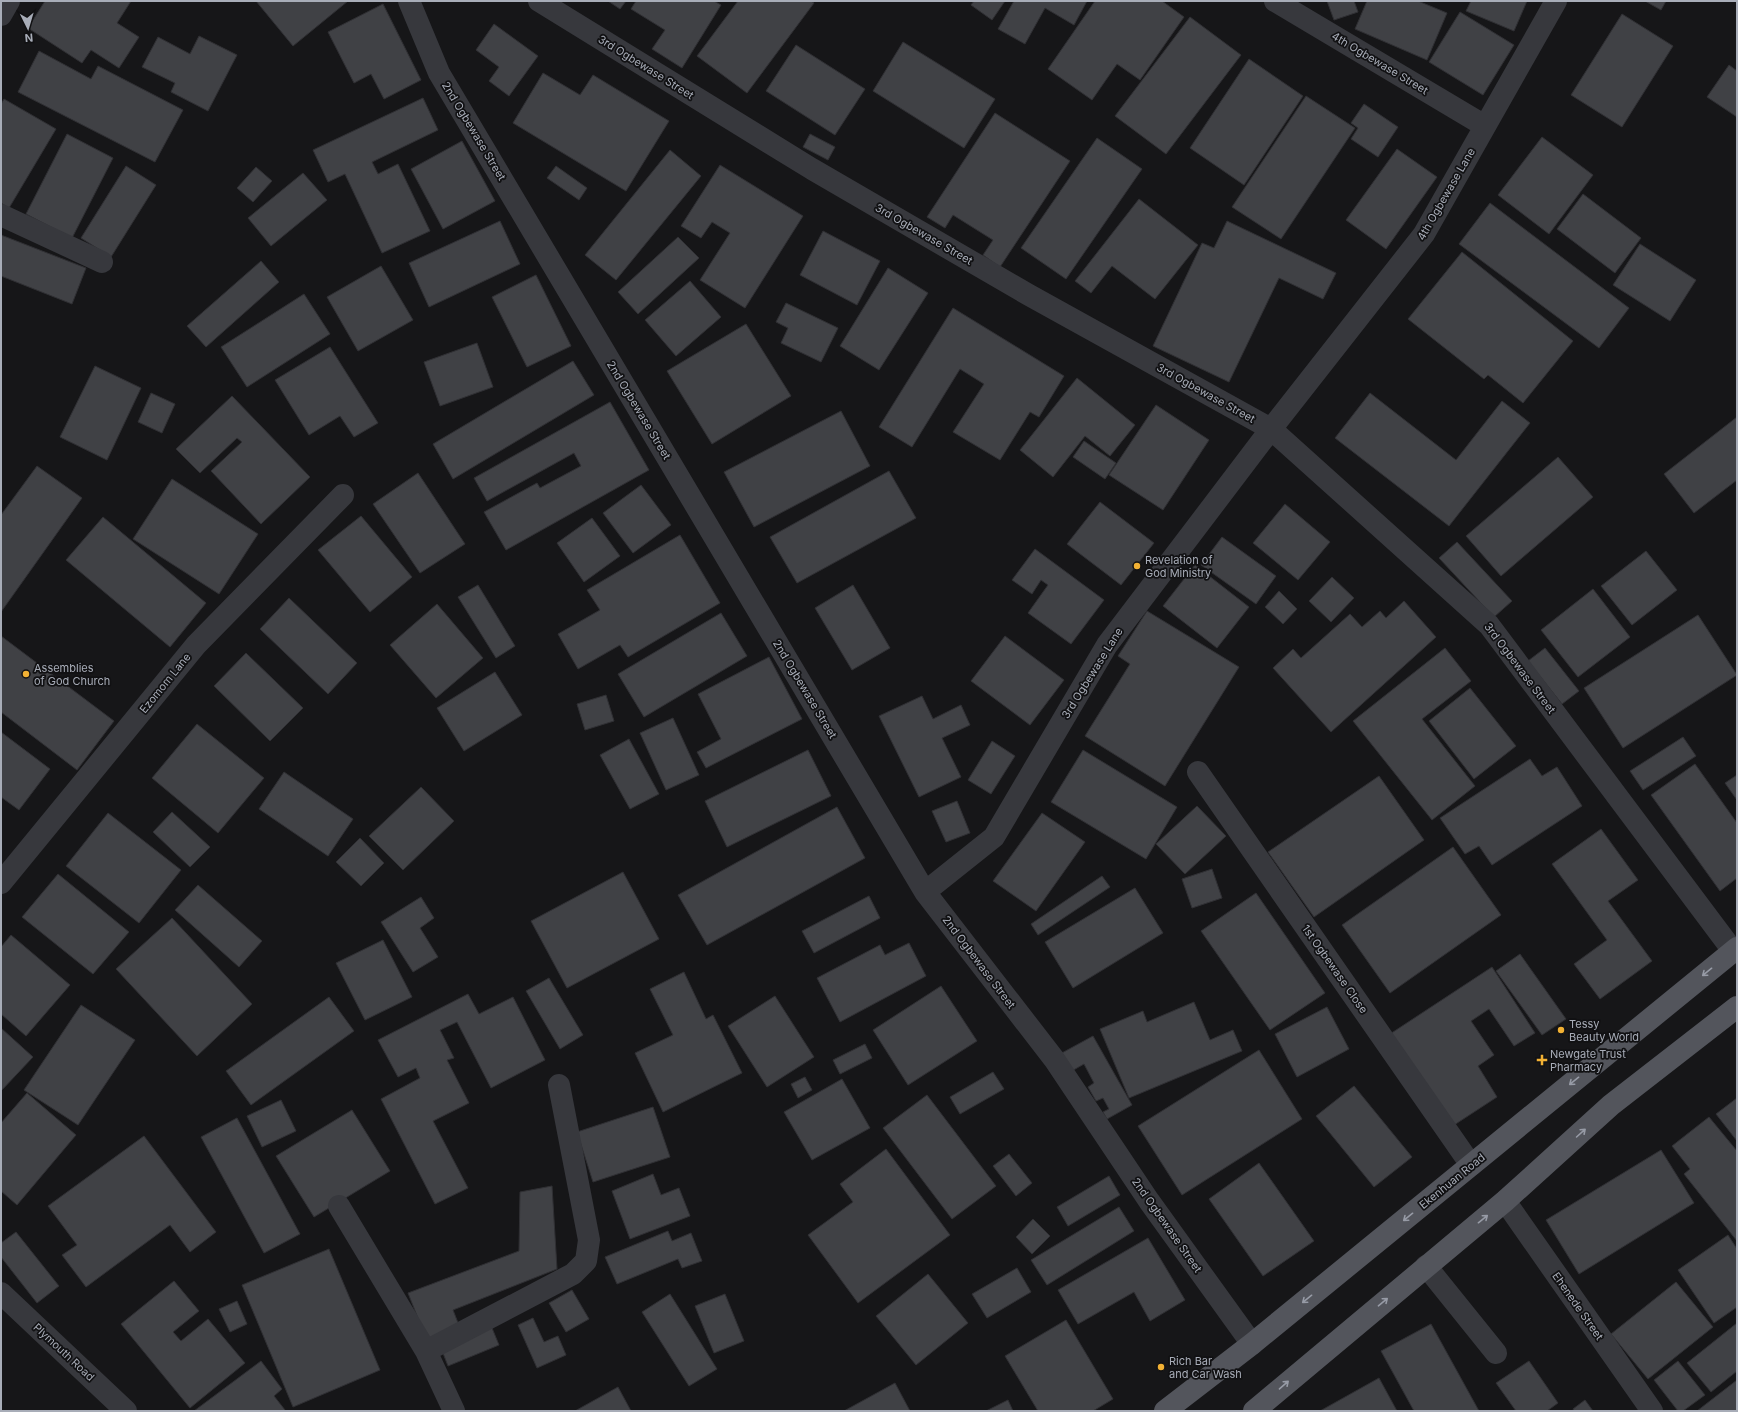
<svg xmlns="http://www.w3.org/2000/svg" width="1738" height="1412" viewBox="0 0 1738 1412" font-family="Inter,sans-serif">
  <rect width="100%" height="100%" fill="#161618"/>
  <path fill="#404145" stroke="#303034" d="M45,1H131L117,23L139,37L119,68L91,50L82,63L28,28Z
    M256,1H348L293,46Z
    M608,1H626L620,9Z
    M636,1H714L721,5L682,68L652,49L665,30L631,9Z
    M738,1H811L814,3L747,93L697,56Z
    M974,1H1005L992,20L971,5Z
    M1014,1H1087L1074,25L1045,8L1025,44L998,29Z
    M1095,1H1162L1184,17L1140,80L1117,64L1092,100L1048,69Z
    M1327,1H1354L1358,12L1334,20Z
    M1367,1H1418L1447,13L1427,60L1355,29Z
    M1471,1H1527L1514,31L1466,11Z
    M1645,1H1666L1661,10Z
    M383,4L421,80L384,99L371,74L354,83L328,32Z
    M1460,12L1514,45L1483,95L1429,62Z
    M1622,14L1673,46L1622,127L1571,95Z
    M1190,17L1241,55L1166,154L1115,116Z
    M494,24L538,56L509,96L489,81L499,67L476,50Z
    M199,36L237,55L208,111L171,92L175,83L142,67L158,37L190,54Z
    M903,42L995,99L964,148L873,91Z
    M796,45L865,89L835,135L766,91Z
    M39,51L91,79L98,66L183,110L155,162L18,92Z
    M1249,59L1303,96L1244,185L1190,148Z
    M1729,65L1737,71V117L1707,97Z
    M543,73L580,95L593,75L669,121L626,191L513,123Z
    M1306,96L1355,128L1281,239L1232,207Z
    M423,98L438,130L372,162L378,174L398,164L430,231L382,253L345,174L328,182L313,150Z
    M4,99L56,129L9,208L1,203V104Z
    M1364,104L1398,127L1378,157L1351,139L1358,128L1351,123Z
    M995,113L1070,161L1000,267L983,255L993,240L953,215L945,228L927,217Z
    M67,134L113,158L72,238L26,214Z
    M810,134L835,147L828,160L803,147Z
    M1542,137L1593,175L1549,234L1498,195Z
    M1097,138L1142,169L1066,279L1021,248Z
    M462,141L495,201L443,229L411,169Z
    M1397,149L1437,177L1386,249L1346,220Z
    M670,150L701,176L616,280L585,255Z
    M720,165L803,216L745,308L700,280L730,233L712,222L701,238L681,226Z
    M126,166L156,185L111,257L81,238Z
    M556,166L587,188L579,200L547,178Z
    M256,167L272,181L253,202L237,188Z
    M303,173L327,200L271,246L248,218Z
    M1583,194L1641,238L1615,273L1557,229Z
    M1139,199L1198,245L1155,299L1112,266L1091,293L1075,281Z
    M1490,203L1629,308L1599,348L1459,244Z
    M500,221L520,264L429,307L409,263Z
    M1227,221L1336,273L1323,299L1279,278L1229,382L1153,346L1202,243L1214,248Z
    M823,231L880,261L857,305L800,275Z
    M1,235L86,268L72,304L1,276Z
    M678,237L699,258L638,314L618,292Z
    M1640,244L1696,280L1670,321L1613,285Z
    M1462,252L1573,341L1523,403L1488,375L1484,379L1408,319Z
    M261,261L279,282L206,347L187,326Z
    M381,266L413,320L358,351L327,297Z
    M888,268L928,293L879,370L840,346Z
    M536,275L571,346L527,367L492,297Z
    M690,281L721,317L676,356L645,320Z
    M304,294L330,334L247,387L221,347Z
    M786,303L838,328L821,362L781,343L788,328L776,322Z
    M953,308L1064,376L1039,417L1030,412L1000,460L953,432L984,384L960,369L912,447L879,427Z
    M746,324L791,396L712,444L667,371Z
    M477,343L493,387L440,406L424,362Z
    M330,347L378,423L354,437L340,416L309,435L275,380Z
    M573,361L594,395L453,479L433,444Z
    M95,366L141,388L107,460L60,437Z
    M1077,378L1135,425L1110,456L1085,436L1053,477L1020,450Z
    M151,393L175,404L162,433L138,422Z
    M1370,393L1456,460L1502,401L1530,423L1449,526L1335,438Z
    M232,396L310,477L261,524L211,471L242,442L237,438L200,473L176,449Z
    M610,402L649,470L506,550L484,512L537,483L540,488L581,466L574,453L487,501L474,478Z
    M1156,405L1209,440L1163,510L1109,475Z
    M841,411L870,466L754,527L724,472Z
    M1737,417V480L1694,513L1664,474Z
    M1084,441L1116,463L1105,479L1073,457Z
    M1558,457L1593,497L1501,576L1466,536Z
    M37,466L82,498L1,612V515Z
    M889,471L916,518L797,583L770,537Z
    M418,473L465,544L420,573L373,504Z
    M172,479L258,534L219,594L133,539Z
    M641,485L671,525L633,553L603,513Z
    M1100,502L1154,543L1121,585L1067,544Z
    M1285,504L1330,542L1298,580L1253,543Z
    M361,516L412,577L370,612L318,550Z
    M103,517L206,603L170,647L66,560Z
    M592,518L620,556L584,582L557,543Z
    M680,535L720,603L628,657L620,645L578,669L558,634L600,610L587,590Z
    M1222,537L1276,576L1256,604L1201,565Z
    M1457,542L1512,601L1494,617L1439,558Z
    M1035,549L1104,600L1071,644L1028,613L1048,585L1041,580L1032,594L1012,580Z
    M1646,551L1677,590L1632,625L1601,586Z
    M1195,565L1249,607L1217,648L1163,606Z
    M1332,577L1354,598L1331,622L1309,601Z
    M478,585L515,646L496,658L458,597Z
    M853,585L890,648L852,670L815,608Z
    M1593,589L1630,637L1578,677L1541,630Z
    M1279,591L1297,609L1283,624L1265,607Z
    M289,598L357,663L328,694L260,629Z
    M1404,601L1436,637L1331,732L1273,668L1293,649L1301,658L1350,614L1362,627L1380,611L1386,618Z
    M437,604L483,658L436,698L390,645Z
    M1147,611L1239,667L1165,786L1085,736L1130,664L1118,656Z
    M721,613L747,656L644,717L618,674Z
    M1698,615L1737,675L1623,748L1584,688Z
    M1,636L114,721L77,770L1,712Z
    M1005,636L1064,680L1030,725L971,681Z
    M1445,648L1471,681L1422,719L1475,786L1432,820L1353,721Z
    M1545,648L1579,691L1562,704L1528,661Z
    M246,653L303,708L270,741L214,686Z
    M769,657L802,719L706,768L697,752L721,739L698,694Z
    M495,672L522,715L464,751L437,708Z
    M1470,688L1516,746L1474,779L1429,721Z
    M606,695L614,721L585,730L577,704Z
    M922,696L933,719L961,705L970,725L942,738L961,777L919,797L879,716Z
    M673,718L699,775L666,790L640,733Z
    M197,724L264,778L218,833L152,778Z
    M1,732L50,769L19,810L1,797Z
    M1683,737L1696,756L1643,790L1630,771Z
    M629,739L659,794L630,809L600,755Z
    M992,741L1015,756L991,794L968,780Z
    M808,750L831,796L727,847L705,801Z
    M1083,750L1177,807L1146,859L1051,802Z
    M1530,759L1542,776L1557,767L1582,806L1492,865L1479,846L1465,854L1440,818Z
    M1695,764L1737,823V878L1720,891L1651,795Z
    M284,772L353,819L328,856L259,809Z
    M1737,775V800L1725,783Z
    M1379,776L1424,840L1314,917L1268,852Z
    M421,787L454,821L403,870L369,836Z
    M957,801L970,833L946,842L932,811Z
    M1197,806L1226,836L1185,874L1156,844Z
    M837,807L865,858L707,945L678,895Z
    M172,812L210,847L190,867L153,832Z
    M108,813L181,870L139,923L66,866Z
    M1042,813L1085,842L1036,911L993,881Z
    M1601,829L1638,880L1608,901L1652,961L1600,999L1574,964L1607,940L1552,864Z
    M360,838L384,863L361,886L336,862Z
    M1453,847L1501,915L1390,993L1342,925Z
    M1212,869L1222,898L1192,908L1182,879Z
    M623,872L659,939L567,988L531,921Z
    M58,874L129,932L93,974L22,917Z
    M1102,876L1110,887L1038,935L1031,924Z
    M198,885L262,941L239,967L175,910Z
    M1135,888L1163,933L1073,988L1045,942Z
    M1256,893L1325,993L1270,1030L1201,931Z
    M869,896L880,918L814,953L802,931Z
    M421,897L434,918L420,928L438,957L413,972L381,922Z
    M172,918L252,1004L197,1056L116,969Z
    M11,935L70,985L26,1036L1,1014V947Z
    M383,940L412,997L365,1020L336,963Z
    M909,943L926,976L840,1022L817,978L880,945L885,955Z
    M1520,954L1566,1019L1542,1035L1496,971Z
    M1492,967L1535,1033L1514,1046L1489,1009L1471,1021L1494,1055L1478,1066L1497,1097L1448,1129L1387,1036Z
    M684,972L706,1019L713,1015L742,1073L663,1112L635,1053L673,1035L650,989Z
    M549,978L583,1035L560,1049L526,991Z
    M941,986L977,1041L908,1085L873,1030Z
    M468,994L479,1014L513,997L545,1060L491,1088L457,1022L440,1030L454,1058L447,1060L469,1103L433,1121L468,1188L435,1204L381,1099L420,1078L416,1068L398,1077L378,1040Z
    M775,996L814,1057L767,1087L728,1026Z
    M329,997L354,1031L251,1105L226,1071Z
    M1194,1002L1210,1040L1233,1030L1242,1051L1129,1098L1100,1029L1143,1011L1147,1022Z
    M81,1005L135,1040L78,1125L24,1090Z
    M1327,1007L1349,1049L1297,1077L1275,1034Z
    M1,1028L33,1057L1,1091Z
    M1093,1036L1132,1105L1107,1119L1103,1112L1109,1109L1103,1098L1096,1101L1088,1087L1094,1083L1084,1064L1070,1072L1060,1054Z
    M865,1044L872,1058L840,1074L833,1060Z
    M1259,1050L1302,1119L1182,1195L1138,1126Z
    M993,1072L1004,1089L960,1114L950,1097Z
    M805,1077L812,1090L798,1098L791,1084Z
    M842,1079L870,1128L812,1160L784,1112Z
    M1354,1086L1412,1157L1374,1187L1316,1116Z
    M27,1093L76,1135L17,1205L1,1191V1123Z
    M927,1095L996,1186L952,1219L883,1128Z
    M1737,1098V1141L1716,1114Z
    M281,1100L296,1131L262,1147L247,1116Z
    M653,1107L670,1157L593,1182L577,1132Z
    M352,1110L390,1171L314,1217L276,1156Z
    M1709,1117L1737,1151V1241L1684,1174L1690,1169L1672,1146Z
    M237,1118L300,1234L264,1253L201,1137Z
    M144,1136L216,1232L190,1252L170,1225L86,1287L62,1255L77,1245L48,1206Z
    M886,1149L950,1235L858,1303L808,1235L853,1202L840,1184Z
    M1661,1150L1694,1203L1579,1274L1546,1220Z
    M1009,1154L1032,1183L1016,1196L993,1166Z
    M1259,1163L1314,1241L1263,1276L1209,1199Z
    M653,1174L661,1195L679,1188L690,1216L630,1239L612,1191Z
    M1109,1176L1120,1195L1068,1226L1057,1207Z
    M552,1186L557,1269L453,1310L460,1328L427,1341L408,1293L519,1251L520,1192Z
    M1119,1207L1134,1231L1047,1285L1031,1260Z
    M1033,1219L1050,1236L1032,1254L1016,1237Z
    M668,1231L672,1241L691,1233L702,1261L682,1268L678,1259L617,1284L605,1257Z
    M16,1232L59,1286L37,1303L1,1257V1243Z
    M1728,1235L1737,1249V1307L1714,1323L1678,1270Z
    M1148,1238L1185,1300L1150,1321L1134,1292L1078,1324L1058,1290Z
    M329,1249L380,1370L293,1407L242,1285Z
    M1017,1268L1031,1292L987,1318L972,1294Z
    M928,1274L968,1323L916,1365L876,1316Z
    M174,1281L199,1311L173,1332L181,1341L208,1319L245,1363L190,1408L121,1324Z
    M1676,1282L1713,1327L1648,1379L1611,1334Z
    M572,1290L589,1319L566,1332L549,1303Z
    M670,1294L717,1369L689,1386L642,1312Z
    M725,1294L744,1341L714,1353L695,1306Z
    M237,1301L247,1324L230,1332L219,1309Z
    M533,1318L544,1342L558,1336L566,1355L537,1368L518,1325Z
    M1066,1320L1113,1399L1093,1411H1038L1005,1356Z
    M1737,1323V1371L1711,1392L1687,1363Z
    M1431,1324L1479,1411H1414L1381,1351Z
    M492,1328L499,1345L448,1366L441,1348Z
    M261,1361L282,1389L274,1396L285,1410L284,1411H194Z
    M1529,1361L1558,1403L1547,1411H1516L1496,1383Z
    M1678,1361L1705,1395L1683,1411H1678L1654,1380Z
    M1379,1378L1397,1411H1320Z
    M1737,1380V1411H1697Z
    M895,1383L910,1411H844Z
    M618,1387L631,1411H575Z
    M1008,1400L1013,1411H986Z
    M1585,1400L1593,1411H1574L1573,1409Z"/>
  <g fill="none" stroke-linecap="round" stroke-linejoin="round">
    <path stroke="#37383d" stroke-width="22" d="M409,1L439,73L925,892L1054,1059L1149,1201L1252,1344
      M539,1L812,169L1029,295L1271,429L1489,625L1733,951
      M1275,1L1485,126
      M1,15L9,1
      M1,215L102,262
      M1198,772L1471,1165
      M1,883L196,645L343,495
      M925,892L994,837L1107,645L1271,429L1424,234L1556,1
      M1505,1201L1652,1411
      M339,1206L426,1351L454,1411
      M1426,1266L1496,1353
      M1,1293L126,1411
      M426,1351L573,1274L586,1261L589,1240L559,1085"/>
    <path stroke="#53555c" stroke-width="22" d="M1165,1411L1252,1344L1737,948
      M1254,1411L1505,1201L1611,1105L1737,1007"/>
  </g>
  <defs><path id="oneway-shaft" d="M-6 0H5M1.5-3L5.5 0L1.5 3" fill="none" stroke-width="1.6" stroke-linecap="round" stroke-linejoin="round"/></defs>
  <g stroke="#979ba6">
    <use href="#oneway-shaft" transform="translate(1707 972) rotate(141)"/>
    <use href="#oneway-shaft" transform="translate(1574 1081) rotate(141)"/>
    <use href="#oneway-shaft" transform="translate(1581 1133) rotate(-42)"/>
    <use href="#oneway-shaft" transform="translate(1408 1217) rotate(141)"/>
    <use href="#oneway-shaft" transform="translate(1483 1219) rotate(-39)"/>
    <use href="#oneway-shaft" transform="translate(1307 1299) rotate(141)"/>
    <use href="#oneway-shaft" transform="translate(1383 1302) rotate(-40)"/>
    <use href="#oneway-shaft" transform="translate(1284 1385) rotate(-41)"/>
  </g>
  <g fill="#f2b134" stroke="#111113" stroke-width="1.5">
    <circle cx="1137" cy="566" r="4"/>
    <circle cx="26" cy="674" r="4"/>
    <circle cx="1561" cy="1030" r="4"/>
    <path d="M1540 1054h4v4h4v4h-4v4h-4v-4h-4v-4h4z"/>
    <circle cx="1161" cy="1367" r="4"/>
  </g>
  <g text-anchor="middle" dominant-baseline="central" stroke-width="3.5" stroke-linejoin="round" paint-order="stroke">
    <g font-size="11" fill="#a8adb8" stroke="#111113">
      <text transform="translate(1380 63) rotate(31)">4th Ogbewase Street</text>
      <text transform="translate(646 67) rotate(32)">3rd Ogbewase Street</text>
      <text transform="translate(474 131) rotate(59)">2nd Ogbewase Street</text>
      <text transform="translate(1446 194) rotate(-60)">4th Ogbewase Lane</text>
      <text transform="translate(924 234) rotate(30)">3rd Ogbewase Street</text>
      <text transform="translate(1206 393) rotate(29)">3rd Ogbewase Street</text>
      <text transform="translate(639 410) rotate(59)">2nd Ogbewase Street</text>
      <text transform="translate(1520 668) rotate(53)">3rd Ogbewase Street</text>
      <text transform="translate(1092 673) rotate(-58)">3rd Ogbewase Lane</text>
      <text transform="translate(165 683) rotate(-51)">Ezomom Lane</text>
      <text transform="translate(805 689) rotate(59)">2nd Ogbewase Street</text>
      <text transform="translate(979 962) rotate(53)">2nd Ogbewase Street</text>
      <text transform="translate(1335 969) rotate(55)">1st Ogbewase Close</text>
      <text transform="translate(1452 1181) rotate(-39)">Ekenhuan Road</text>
      <text transform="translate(1167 1225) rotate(55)">2nd Ogbewase Street</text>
      <text transform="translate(1578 1306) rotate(55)">Ehenede Street</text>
      <text transform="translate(64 1352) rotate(43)">Plymouth Road</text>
    </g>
    <g font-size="11" fill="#a8adb8" stroke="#111113" text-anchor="start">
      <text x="1145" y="560">Revelation of<tspan x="1145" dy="13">God Ministry</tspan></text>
      <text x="34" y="668">Assemblies<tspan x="34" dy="13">of God Church</tspan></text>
      <text x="1569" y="1024">Tessy<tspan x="1569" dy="13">Beauty World</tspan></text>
      <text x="1550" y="1054">Newgate Trust<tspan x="1550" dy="13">Pharmacy</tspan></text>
      <text x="1169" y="1361">Rich Bar<tspan x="1169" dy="13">and Car Wash</tspan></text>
    </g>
  </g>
  <rect width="1738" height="1412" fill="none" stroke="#a8adb8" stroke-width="4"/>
  <g transform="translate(28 28) rotate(175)" stroke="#111113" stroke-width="3" paint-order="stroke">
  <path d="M0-3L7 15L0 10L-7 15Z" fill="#a8adb8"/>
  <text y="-6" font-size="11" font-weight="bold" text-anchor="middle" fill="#a8adb8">N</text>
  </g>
</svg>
